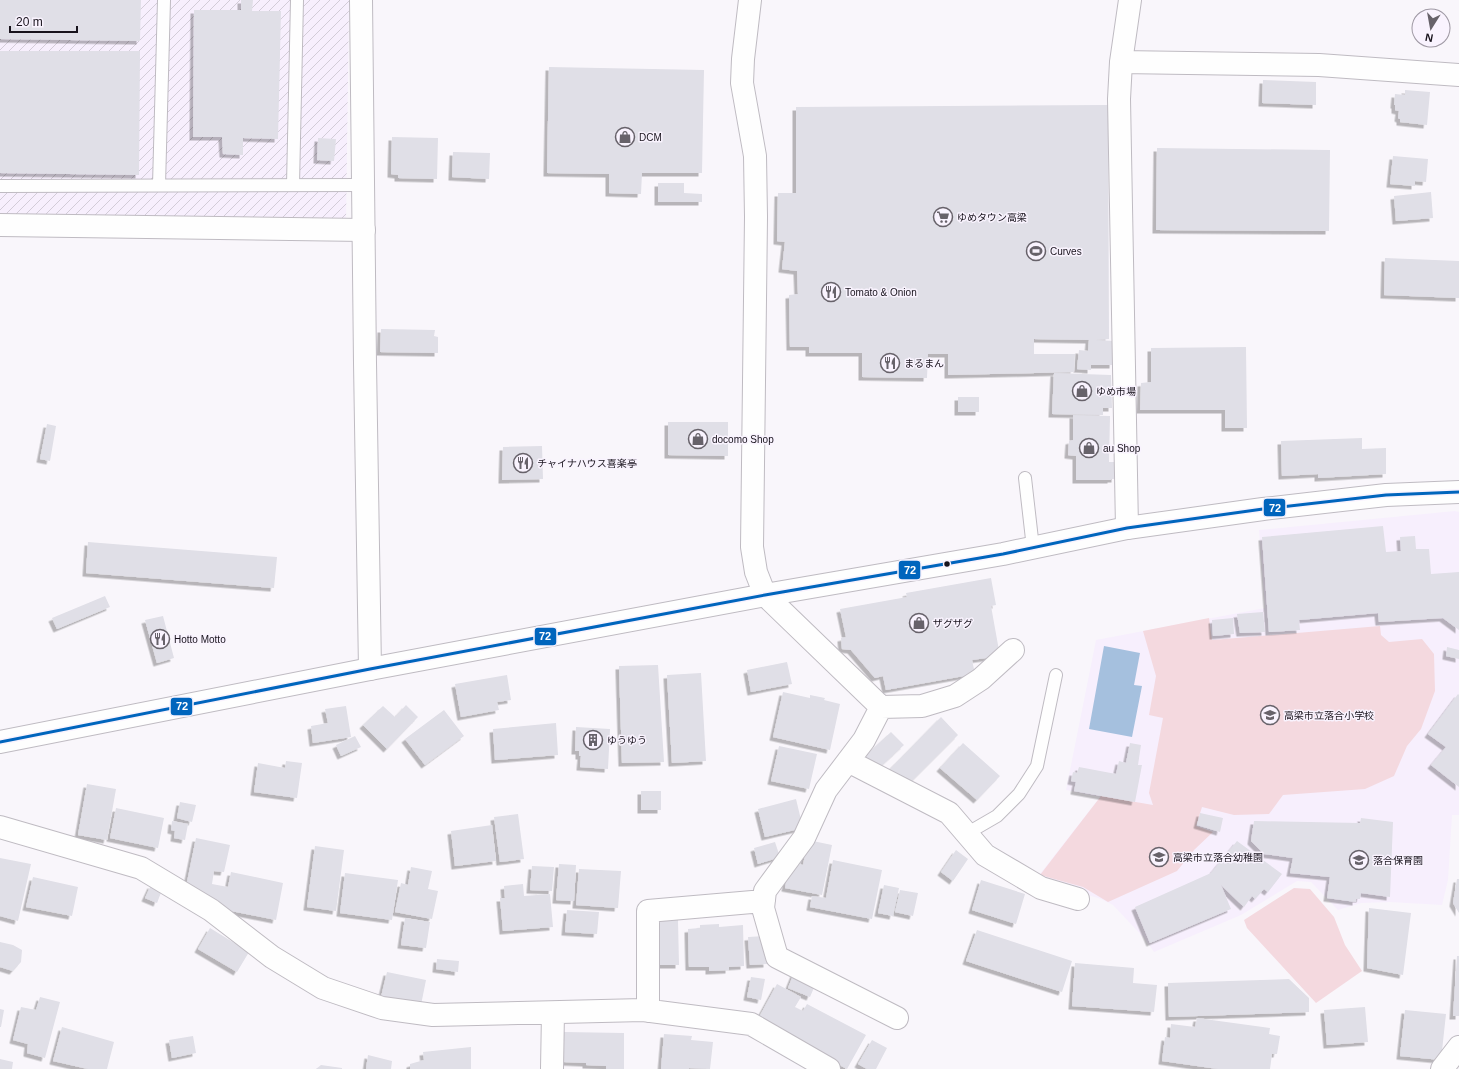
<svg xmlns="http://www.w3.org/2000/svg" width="1459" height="1069" viewBox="0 0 1459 1069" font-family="Helvetica,'Noto Sans JP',sans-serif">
  <defs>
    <pattern id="industrial-furrows" width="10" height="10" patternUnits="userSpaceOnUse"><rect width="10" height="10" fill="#f7effd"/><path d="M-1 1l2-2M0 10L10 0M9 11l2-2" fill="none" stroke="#d3ccd8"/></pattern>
    <filter id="shadow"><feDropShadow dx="-3.5" dy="3.5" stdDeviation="0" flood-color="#0004"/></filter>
  </defs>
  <rect width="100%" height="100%" fill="#f9f6fb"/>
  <path fill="#f7effd" d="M1455,511L1459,512V815H1452L1448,880L1442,905L1390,902L1361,903L1338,910L1311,882L1297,881L1241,915L1154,952L1145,939L1113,905L1101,899L1036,879L1100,797L1066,790L1096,640L1265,608L1259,530Z"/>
  <path fill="url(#industrial-furrows)" d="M0,0H349L346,223L0,219Z"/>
  <path fill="#f4d9df" d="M1209,618L1212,640L1380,626L1381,635L1389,642L1422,639L1434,654L1435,691L1421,729L1407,746L1394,776L1365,789L1283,795L1269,814L1234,815L1202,807L1196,826L1213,832L1194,850L1177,871L1108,902L1083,887L1040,875L1101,796L1153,805L1149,793L1163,718L1149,715L1156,676L1143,631Z
    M1294,888L1310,889L1334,917L1345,945L1362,971L1316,1003L1247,928L1244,920Z"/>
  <path fill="#a5c0de" d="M1104,646L1140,653L1134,685L1142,686L1132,737L1089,729Z"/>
  <path fill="#e0dfe7" filter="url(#shadow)" d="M0,0H141L140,41L0,39Z
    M241,0H253L252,11H281L278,139L243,138V155L223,154L222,137H193L194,10H241Z
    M0,51H140L139,175L0,173Z
    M549,67L704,70L702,173H642L641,194L609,193V174L547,173Z
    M1263,80L1316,82V105L1262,103Z
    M1405,90L1430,92L1427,125L1400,122V119L1398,118L1399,111L1395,110V105H1394L1395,94L1405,95Z
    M1108,105L1109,339L1096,340L1114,341L1113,365H1091V370L1077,369L1079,350L1088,351L1089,340L1034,339V354H1075L1074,372L948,375V354H928L927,378L862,377V353H809V347H790L789,295L798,294L797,271L782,269L785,242L777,241L778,193H796V107Z
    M392,137L438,138L437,179L398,178V175L391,174Z
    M318,138L336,139L334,161L317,160Z
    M1157,148L1330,150L1329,231L1156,230Z
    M453,152L490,153L489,179L452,177Z
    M1393,156L1428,159L1426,182L1415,181V186L1390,184Z
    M658,183H684V193L702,194V202H658Z
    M1431,192L1433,218L1396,221L1394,196Z
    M1385,258L1459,261V298L1384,295Z
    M381,329L435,330L434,336L438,337V353L380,352Z
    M1246,347L1247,428H1225V410H1140L1141,383L1151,382V348Z
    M1054,373L1111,375L1112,408H1103V415L1052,414Z
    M958,397H979V412H958Z
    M1073,415L1110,416L1109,462H1115V479H1111V480H1076V456L1068,455L1069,441L1073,440Z
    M668,422H728V456L668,455Z
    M47,424L56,426L50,461L40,459Z
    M1362,438V449L1386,448V474L1318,478V474L1282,476L1281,441Z
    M542,446L543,479L502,480L503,447Z
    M1383,526L1386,552L1401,551L1400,537L1415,536L1416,549H1429L1431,574L1459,572V630L1443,618L1379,622L1378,613L1299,620L1300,630L1269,632L1262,537Z
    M88,542L277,557L274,588L86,573Z
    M991,578L996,605L991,606L1000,656L972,660L975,674L886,690L883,676L875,678L851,650L842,649L841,638L846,637L840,609L907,597L906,593Z
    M105,596L110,607L57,629L52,618Z
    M1263,612L1265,632L1240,633L1237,614Z
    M163,616L174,658L157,663L145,620Z
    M1233,618L1234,634L1213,636L1212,620Z
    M1447,647L1459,650V659L1446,656Z
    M787,662L792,684L751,692L747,670Z
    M658,665L664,762L622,763L619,666Z
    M701,673L706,761L672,763L667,675Z
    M507,675L511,700L497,702L499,710L461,717L455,684Z
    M783,692L810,698V695L825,698L824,700L840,704L830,750L773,737Z
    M1458,694L1459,695V787L1431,765L1446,747L1428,734Z
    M406,705L418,717L387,749L363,725L383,706L395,717Z
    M346,706L351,737L313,743L311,726L328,723L325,709Z
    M444,710L464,736L425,765L405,739Z
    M941,717L958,735L907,786L890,769Z
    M556,723L558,755L495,760L493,729Z
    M576,727L610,729L608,769L580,767L581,756H579V751H575Z
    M891,732L904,745L878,769L865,756Z
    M355,736L361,747L341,756L336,745Z
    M963,743L1000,776L977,800L940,768Z
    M1130,743L1141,745L1138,765H1142L1135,802L1074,791L1076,782L1071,781L1073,772L1077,773L1079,767L1116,774L1119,761L1126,763Z
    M779,746L817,754L809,789L771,781Z
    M286,761L302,763L297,798L254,792L258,763L285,768Z
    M87,784L116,789L107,840L78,835Z
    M641,791H661V810H641Z
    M796,799L803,828L765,837L758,809Z
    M180,802L196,805L192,822L177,818Z
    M116,808L164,818L158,848L110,838Z
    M1200,813L1223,818L1220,832L1197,825Z
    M518,814L524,859L500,862L494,817Z
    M1361,818L1393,822L1390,897L1361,893L1360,899H1356V902L1327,898L1330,877L1290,873L1293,858L1264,854L1251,841L1254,821L1360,823Z
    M172,821L188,824L185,840L174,838L175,831L171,830Z
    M492,825L496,861L455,866L451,831Z
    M196,838L230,845L224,872L214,871L212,884L228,887L231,872L283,883L276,920L226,910L186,887Z
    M808,840L832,845L822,895L785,888L790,862L803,865Z
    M1237,841L1282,874L1268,892L1264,889L1255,899L1252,896L1244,907L1221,885L1231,909L1150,943L1135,907L1211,873Z
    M775,842L780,857L758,864L754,848Z
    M315,846L344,850L336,911L307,907Z
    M956,850L968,859L953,881L941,872Z
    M0,858L31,864L18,921L0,916Z
    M833,860L882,870L872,919L810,907L812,896L826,898Z
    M559,864L576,865L574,901L556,900Z
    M532,866L554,867L552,891L530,890Z
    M411,867L432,871L428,889L438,891L432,919L395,912L401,883L408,885Z
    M579,869L621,871L618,908L576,905Z
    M345,873L398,880L392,920L340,913Z
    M33,877L78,887L72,916L26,907Z
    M1457,879H1459V913L1453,903Z
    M981,880L1025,894L1016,924L972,910Z
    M523,884L524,896L550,894L553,927L503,931L500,898H505L504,886Z
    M151,885L162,890L157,903L145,898Z
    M884,885L899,888L893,916L878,913Z
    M900,890L918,893L913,916L895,912Z
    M1369,908L1411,913L1403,975L1367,968Z
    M567,910L599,912L597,934L565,932Z
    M405,918L430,922L426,948L401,945Z
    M678,920L679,965H655L654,921Z
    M719,924V927L743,925L744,966L729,967V970L709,971V967H689L688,929L700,928V925Z
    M210,928L249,952L237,972L198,949Z
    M977,930L1072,961L1062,992L966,961Z
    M765,936L767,964L750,965L748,937Z
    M0,942L13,945L22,950L21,962L13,971L0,967Z
    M1457,956H1459V1016H1453Z
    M437,959L459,961L458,972L436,969Z
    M1075,963L1134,968L1133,983L1157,985L1154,1012L1072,1006Z
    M387,972L426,980L421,1005L381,997Z
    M794,973L816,983L810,997L788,988Z
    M751,977L765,979L761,1000L747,997Z
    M1289,979L1309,998V1012L1169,1017L1168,983Z
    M777,984L801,997L795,1007L803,1011L807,1004L866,1035L847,1069L757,1021Z
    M40,997L60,1002L45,1058L27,1053L28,1044L13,1040L21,1007L36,1010Z
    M1365,1007L1368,1042L1327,1045L1324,1010Z
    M0,1009L4,1010L1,1027H0Z
    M1405,1010L1446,1014L1441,1060L1400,1056Z
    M1197,1018L1270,1028L1269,1034L1280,1036L1277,1054H1272L1270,1069H1218L1162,1061L1165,1037L1170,1038L1171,1024L1195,1027Z
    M62,1027L114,1042L107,1069H88L53,1061Z
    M564,1032L624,1033V1069H606V1066L586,1065V1063L564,1062Z
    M664,1034L692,1036L691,1040L713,1042L710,1069L689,1068V1069H661Z
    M193,1036L196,1053L172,1058L169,1040Z
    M872,1040L887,1048L876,1069H867L858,1064Z
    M471,1047V1069H410V1064L424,1060L423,1052Z
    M368,1055L392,1061L391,1069H366Z
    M0,1059L13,1062L12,1069H0Z
    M321,1065L342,1068V1069H316Z"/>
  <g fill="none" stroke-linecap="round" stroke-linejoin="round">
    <g stroke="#bfbbc2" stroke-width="14">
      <path id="service" d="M159,185L164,0
        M293,185L297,0
        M0,186L364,185
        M1025,478L1033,548
        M966,834L997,816L1019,794L1037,766L1056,675"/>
    </g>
    <g stroke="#bfbbc2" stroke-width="24">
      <path id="minor" d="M750,0L743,59L742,83L755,156L756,217L752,547L756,572L765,595L881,707L864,740L826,790L804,838L765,891L763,908L777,957L897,1018
        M1121,62L1319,65L1459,75
        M0,225L364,230
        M1127,528L1119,99L1121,62L1130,0
        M881,707L922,706L955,696L981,679L1013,650
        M848,761L949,813L985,855L1041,888L1078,899
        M0,827L141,868L211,910L272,957L323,988L382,1008L433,1015L643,1010L751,1024L829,1069
        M648,1011V911L764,901
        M552,1069L553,1013
        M1442,1069L1459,1047"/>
    </g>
    <g stroke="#bfbbc2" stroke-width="24">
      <path id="tertiary" d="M361,0L365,363L370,669"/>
    </g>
    <g stroke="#bfbbc2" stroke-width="24">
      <path id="trunk" d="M0,742L370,669L765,595L1003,554L1127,528L1263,509L1386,495L1459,492"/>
    </g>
    <use href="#service" stroke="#fefefe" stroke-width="12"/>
    <use href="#minor" stroke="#fefefe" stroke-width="22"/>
    <use href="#tertiary" stroke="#fefefe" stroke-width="22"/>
    <use href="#trunk" stroke="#fefefe" stroke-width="22"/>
    <g stroke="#f9f3fe" stroke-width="6">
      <path id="bus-1" d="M0,742L370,669L765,595L1003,554L1127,528L1263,509L1386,495L1459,492"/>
    </g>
    <use href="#bus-1" stroke="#0065bd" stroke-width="3"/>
  </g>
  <defs>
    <g id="shop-ring" transform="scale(1)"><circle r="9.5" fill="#f9f3fe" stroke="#67626a" stroke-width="1.5"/><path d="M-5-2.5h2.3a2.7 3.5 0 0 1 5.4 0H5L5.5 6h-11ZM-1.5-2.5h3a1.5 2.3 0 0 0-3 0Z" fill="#67626a"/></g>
    <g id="supermarket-ring" transform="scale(1)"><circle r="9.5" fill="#f9f3fe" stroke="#67626a" stroke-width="1.5"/><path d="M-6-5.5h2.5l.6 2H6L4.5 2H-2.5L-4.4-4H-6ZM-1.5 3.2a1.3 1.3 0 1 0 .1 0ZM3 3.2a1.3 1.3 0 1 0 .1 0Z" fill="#67626a"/></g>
    <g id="stadium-ring" transform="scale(1)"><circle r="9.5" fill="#f9f3fe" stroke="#67626a" stroke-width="1.5"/><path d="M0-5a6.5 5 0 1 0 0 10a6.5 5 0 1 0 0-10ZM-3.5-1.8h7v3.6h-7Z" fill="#67626a"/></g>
    <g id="restaurant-ring" transform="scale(1)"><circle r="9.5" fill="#f9f3fe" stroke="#67626a" stroke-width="1.5"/><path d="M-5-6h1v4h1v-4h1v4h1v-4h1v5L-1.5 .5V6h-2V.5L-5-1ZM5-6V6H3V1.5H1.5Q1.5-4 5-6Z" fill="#67626a"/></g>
    <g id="school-ring" transform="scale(1)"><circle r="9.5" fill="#f9f3fe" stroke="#67626a" stroke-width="1.5"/><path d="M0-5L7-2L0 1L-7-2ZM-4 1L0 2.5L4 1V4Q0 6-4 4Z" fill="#67626a"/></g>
    <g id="building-ring" transform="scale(1)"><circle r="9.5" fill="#f9f3fe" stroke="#67626a" stroke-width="1.5"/><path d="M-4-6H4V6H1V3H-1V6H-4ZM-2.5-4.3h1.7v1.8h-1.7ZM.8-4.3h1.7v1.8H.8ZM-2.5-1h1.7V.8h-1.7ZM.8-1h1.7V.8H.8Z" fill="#67626a"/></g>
  </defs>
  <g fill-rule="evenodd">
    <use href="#shop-ring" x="625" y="137"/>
    <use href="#supermarket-ring" x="943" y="217"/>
    <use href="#stadium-ring" x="1036" y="251"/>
    <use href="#restaurant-ring" x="831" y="292"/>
    <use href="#restaurant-ring" x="890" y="363"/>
    <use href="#shop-ring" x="1082" y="391"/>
    <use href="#shop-ring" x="698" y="439"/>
    <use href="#shop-ring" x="1089" y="448"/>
    <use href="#restaurant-ring" x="523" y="463"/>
    <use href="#shop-ring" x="919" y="623"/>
    <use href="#restaurant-ring" x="160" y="639"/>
    <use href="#school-ring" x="1270" y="715"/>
    <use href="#building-ring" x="593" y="740"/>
    <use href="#school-ring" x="1159" y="857"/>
    <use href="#school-ring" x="1359" y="860"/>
  </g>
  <circle fill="#18131c" stroke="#f9f3fe" stroke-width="1.5" cx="947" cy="564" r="3.5"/>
  <g text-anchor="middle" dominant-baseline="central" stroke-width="3" stroke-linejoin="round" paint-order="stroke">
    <g font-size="10" fill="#18131c" stroke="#f9f3fe" text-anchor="start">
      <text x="639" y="137">DCM</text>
      <text x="957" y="217">ゆめタウン高梁</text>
      <text x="1050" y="251">Curves</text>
      <text x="845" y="292">Tomato &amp; Onion</text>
      <text x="904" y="363">まるまん</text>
      <text x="1096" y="391">ゆめ市場</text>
      <text x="712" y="439">docomo Shop</text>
      <text x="1103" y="448">au Shop</text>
      <text x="537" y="463">チャイナハウス喜楽亭</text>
      <text x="933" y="623">ザグザグ</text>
      <text x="174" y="639">Hotto Motto</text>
      <text x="1284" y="715">高梁市立落合小学校</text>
      <text x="607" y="740">ゆうゆう</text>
      <text x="1173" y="857">高梁市立落合幼稚園</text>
      <text x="1373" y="860">落合保育園</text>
    </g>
  </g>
  <g stroke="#f9f3fe" stroke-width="1.5">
    <rect x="1263" y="498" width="23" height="19" rx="4" fill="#0065bd"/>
    <rect x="898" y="560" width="23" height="20" rx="4" fill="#0065bd"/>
    <rect x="534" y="627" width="23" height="19" rx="4" fill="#0065bd"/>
    <rect x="170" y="697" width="23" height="19" rx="4" fill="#0065bd"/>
  </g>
  <g font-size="11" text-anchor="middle" font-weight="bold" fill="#fff">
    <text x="1275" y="512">72</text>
    <text x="910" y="574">72</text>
    <text x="545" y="640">72</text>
    <text x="182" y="710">72</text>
  </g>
  <g transform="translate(1431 28) rotate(191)"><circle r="19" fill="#f9f3fe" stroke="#9f99a4"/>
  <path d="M0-3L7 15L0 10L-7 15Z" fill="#67626a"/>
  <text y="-6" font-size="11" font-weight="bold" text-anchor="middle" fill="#18131c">N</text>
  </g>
  <path d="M10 26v6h67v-6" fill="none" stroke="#18131c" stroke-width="2"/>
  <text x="16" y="26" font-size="12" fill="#18131c" stroke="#f9f3fe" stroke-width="3" paint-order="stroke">20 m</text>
</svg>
